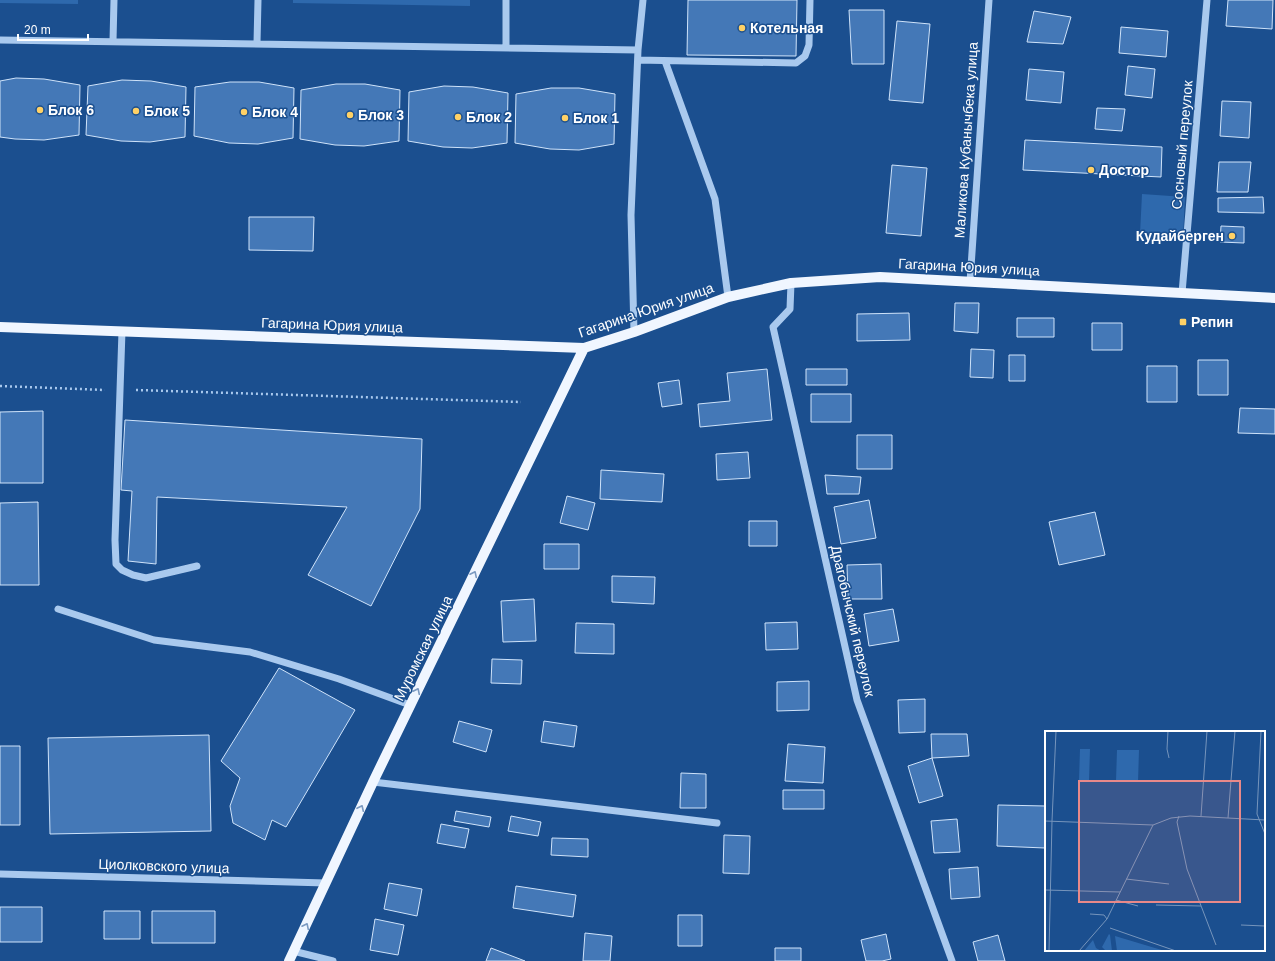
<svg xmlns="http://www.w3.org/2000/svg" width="1275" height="961" viewBox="0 0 1275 961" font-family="Helvetica,sans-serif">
  <rect width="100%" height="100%" fill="#1b4f8f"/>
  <path fill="#2e69ad" d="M0,0H78V4L0,3Z
    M293,0H470V6L293,3Z
    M1142,194L1185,197L1183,237L1140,234Z"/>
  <path fill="#4478b7" stroke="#cfe3fa" d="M688,0H797L796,56L687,55Z
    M1228,0H1273L1272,29L1226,26Z
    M849,10H884V64H852Z
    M1034,11L1071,17L1063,44L1027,42Z
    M897,21L930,24L923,103L889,100Z
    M1121,27L1168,31L1166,57L1119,53Z
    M1128,66L1155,69L1152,98L1125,95Z
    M1029,69L1064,72L1061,103L1026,100Z
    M16,78L44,79L80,85L79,135L44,140L15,139L0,137V81Z
    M122,80L151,81L186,87L185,137L150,142L121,141L86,135L88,86Z
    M230,82H259L294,88L293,138L258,144L229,143L194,136L195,87Z
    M336,84H365L400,90L399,141L364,146L335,145L300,139L301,90Z
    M444,86L473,87L508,93L507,143L472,148L443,147L408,141L409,92Z
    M551,88H579L615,94L614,144L579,150L550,149L515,143L516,94Z
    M1222,101L1251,102L1249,138L1220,136Z
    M1097,108L1125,109L1122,131L1095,129Z
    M1025,140L1162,147L1161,177L1023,170Z
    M1219,162H1251L1248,192H1217Z
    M892,165L927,168L921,236L886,233Z
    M1263,197L1264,213L1218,212V198Z
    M249,217H314L313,251L249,250Z
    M1221,226L1244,227V243L1220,242Z
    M955,303H979L978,333L954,331Z
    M909,313L910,340L857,341V314Z
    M1017,318H1054V337H1017Z
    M1092,323H1122V350H1092Z
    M971,349L994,350L993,378L970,377Z
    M1009,355H1025V381H1009Z
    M1198,360H1228V395H1198Z
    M1147,366H1177V402H1147Z
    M767,369L772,420L700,427L698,404L730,401L727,373Z
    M806,369H847V385H806Z
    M679,380L682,404L662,407L658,383Z
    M811,394H851V422H811Z
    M1240,408L1275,409V434L1238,433Z
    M43,411V483H0V412Z
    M125,420L422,439L420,509L371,606L308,575L347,507L157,497L156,564L128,561L132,491L121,490Z
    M857,435H892V469H857Z
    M748,452L750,478L717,480L716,454Z
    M601,470L664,474L662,502L600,499Z
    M825,475L861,477L859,494H827Z
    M567,496L595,503L588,530L560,523Z
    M869,500L876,538L841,544L834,507Z
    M38,502L39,585H0V503Z
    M1095,512L1105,555L1059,565L1049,522Z
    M749,521H777V546H749Z
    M544,544H579V569H544Z
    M881,564L882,599H848L847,565Z
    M612,576L655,577L654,604L612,602Z
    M534,599L536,641L503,642L501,601Z
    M893,609L899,641L869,646L864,614Z
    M797,622L798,649L766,650L765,623Z
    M576,623L614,624V654L575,653Z
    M492,659L522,660L521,684L491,683Z
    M279,668L355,710L286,827L272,820L265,840L233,823L230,806L240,778L221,761Z
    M809,681V710L777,711V682Z
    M925,699V732L899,733L898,700Z
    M459,721L492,730L486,752L453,742Z
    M544,721L577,726L574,747L541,742Z
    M931,734H967L969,756L932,758Z
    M209,735L211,831L50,834L48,738Z
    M788,744L825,747L823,783L785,781Z
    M0,746H20V825H0Z
    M932,758L943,796L919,803L908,766Z
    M681,773L706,774V808H680Z
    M783,790H824V809H783Z
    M998,805L1046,806L1045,848L997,846Z
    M456,811L491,817L489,827L454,821Z
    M511,816L541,822L538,836L508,831Z
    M957,819L960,852L934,853L931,821Z
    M441,824L469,829L465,848L437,843Z
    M724,835L750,836L749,874L723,873Z
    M552,838L588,839V857L551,855Z
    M978,867L980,897L951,899L949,869Z
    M389,883L422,889L417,916L384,909Z
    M516,886L576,895L573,917L513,908Z
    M0,907H42V942H0Z
    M104,911H140V939H104Z
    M152,911H215V943H152Z
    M678,915H702V946H678Z
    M375,919L404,925L398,955L370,950Z
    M585,933L612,936L610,961H583Z
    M886,934L891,959L882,961H866L861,940Z
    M998,935L1005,961H978L973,942Z
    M491,948L525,961H486Z
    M775,948H801V961H775Z"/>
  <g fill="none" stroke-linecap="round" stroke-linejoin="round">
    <path stroke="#a9c9ee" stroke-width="2.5" stroke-dasharray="2 3" stroke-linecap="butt" d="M0,386L105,390
      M136,390L521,402"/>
    <path stroke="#a9c9ee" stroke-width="7" d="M0,40L638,50
      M113,41L114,0
      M257,43L258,0
      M506,47V0
      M638,60L796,63L805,56L809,45L810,0
      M665,61L715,199L728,297
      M970,282L989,0
      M791,283L790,309L773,327L857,700L952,961
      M1182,293L1207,0
      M122,331L115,540L116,564L122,570L133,575L146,578L197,566
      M634,332L631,215L638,50L643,0
      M58,609L154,640L250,652L339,679L410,705
      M373,782L717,823
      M0,874L326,883
      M293,951L333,961"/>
    <path stroke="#f0f6ff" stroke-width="10" d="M0,327L584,348L634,332L728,297L791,283L880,277L1275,298
      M289,961L373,782L584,348"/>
  </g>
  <defs><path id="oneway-chevron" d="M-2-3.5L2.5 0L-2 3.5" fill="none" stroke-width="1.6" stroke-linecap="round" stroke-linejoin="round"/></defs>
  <g stroke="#7b9ac1">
    <use href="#oneway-chevron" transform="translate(474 574) rotate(-64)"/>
    <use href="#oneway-chevron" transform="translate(417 691) rotate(-64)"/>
    <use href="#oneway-chevron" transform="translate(361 808) rotate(-65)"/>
    <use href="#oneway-chevron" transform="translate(306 926) rotate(-64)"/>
  </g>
  <g fill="#ffd166" stroke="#1b4f8f" stroke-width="1.5">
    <circle cx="742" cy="28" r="4"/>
    <circle cx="40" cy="110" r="4"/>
    <circle cx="136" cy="111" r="4"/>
    <circle cx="244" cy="112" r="4"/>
    <circle cx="350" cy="115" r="4"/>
    <circle cx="458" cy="117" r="4"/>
    <circle cx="565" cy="118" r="4"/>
    <circle cx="1091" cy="170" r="4"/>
    <circle cx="1232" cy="236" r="4"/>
    <rect x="1179" y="318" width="8" height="8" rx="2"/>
  </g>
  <g text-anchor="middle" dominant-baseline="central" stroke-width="3" stroke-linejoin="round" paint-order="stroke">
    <g font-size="14" font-weight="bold" fill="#fff" stroke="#1b4f8f" text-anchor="start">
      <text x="750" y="28">Котельная</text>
      <text x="48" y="110">Блок 6</text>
      <text x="144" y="111">Блок 5</text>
      <text x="252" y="112">Блок 4</text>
      <text x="358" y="115">Блок 3</text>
      <text x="466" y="117">Блок 2</text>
      <text x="573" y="118">Блок 1</text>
      <text x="1099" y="170">Достор</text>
      <text x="1224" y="236" text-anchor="end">Кудайберген</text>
      <text x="1191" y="322">Репин</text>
    </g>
    <g font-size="14" fill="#fff" stroke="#1b4f8f">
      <text transform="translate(966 140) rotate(-86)">Маликова Кубанычбека улица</text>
      <text transform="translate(1182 145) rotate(-85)">Сосновый переулок</text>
      <text transform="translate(969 267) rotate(3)">Гагарина Юрия улица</text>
      <text transform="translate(646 310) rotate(-19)">Гагарина Юрия улица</text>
      <text transform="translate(332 325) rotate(2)">Гагарина Юрия улица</text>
      <text transform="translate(853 621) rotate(77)">Драгобычский переулок</text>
      <text transform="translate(423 648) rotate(-64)">Муромская улица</text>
      <text transform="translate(164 866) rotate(2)">Циолковского улица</text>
    </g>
  </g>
  <g transform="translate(1045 731)">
    <rect width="220" height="220" fill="#1b4f8f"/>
    <path d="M35,18H45L44,50H34ZM72,19H94L93,51L71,50ZM64,203L65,204L67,220H61L57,216ZM70,205L120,220H72ZM48,209L51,217L56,220H39Z" fill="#2e69ad"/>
    <path fill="none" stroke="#7695bc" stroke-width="1" d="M123,0L122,18L124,27M216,0L212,83L220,103M134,85L132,91L142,138L171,214M156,85L162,0M183,87L190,0M0,90L108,94L126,87L145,85L220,89M7,90L11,0M81,148L124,153M0,159L75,161M71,169L93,175M111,174L156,175M45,183L59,184L62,188M196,194L220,195M65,197L131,220M4,220L7,90M34,220L62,188L108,94"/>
    <path fill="#e88989" fill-opacity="0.15" stroke="#e88989" stroke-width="2" d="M34,50H195V171H34Z"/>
    <rect width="220" height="220" fill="none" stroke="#fff" stroke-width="2"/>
  </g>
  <path d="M18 34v6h70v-6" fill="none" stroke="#ffffff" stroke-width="2"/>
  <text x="24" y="34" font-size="12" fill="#ffffff" stroke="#1b4f8f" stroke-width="3" paint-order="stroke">20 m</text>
</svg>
